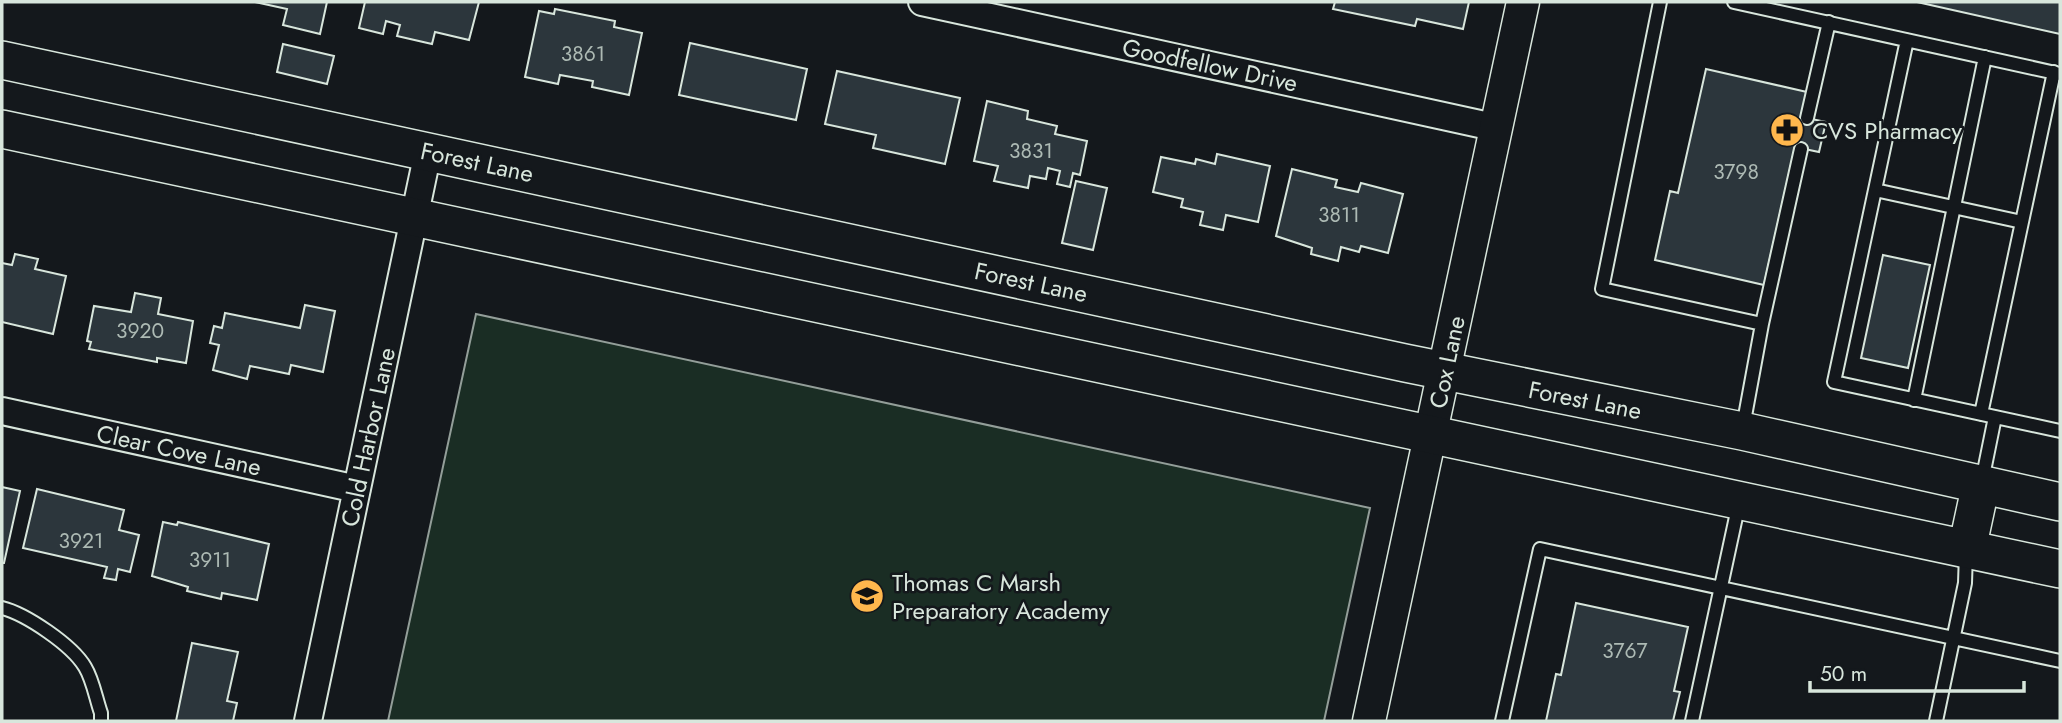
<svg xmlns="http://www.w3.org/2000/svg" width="2062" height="723" viewBox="0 0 2062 723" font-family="Jost,sans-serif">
  <rect width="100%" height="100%" fill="#14181c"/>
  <path fill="#1a2d24" stroke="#939e99" stroke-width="2" d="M476,314L1370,508L1324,721H388Z"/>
  <path fill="#2c363c" stroke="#d8e6dc" stroke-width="2" d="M255,2H327L320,34L283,25L287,9Z
    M365,2H479L469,40L435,32L432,44L397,36L400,25L386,21L383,34L359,28Z
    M1335,2H1469L1463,29L1417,19L1415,26L1333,9Z
    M1917,2H2060V34Z
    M555,9L615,21L614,27L642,33L629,95L592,87L593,81L560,75L558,84L525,77L539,11L554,14Z
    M690,43L807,69L796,120L679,95Z
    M283,44L334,56L327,84L277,72Z
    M1706,69L1807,92L1802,117L1826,122L1819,152L1795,147L1764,285L1655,260L1670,191L1678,193Z
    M837,71L960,98L945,164L873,148L876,135L825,124Z
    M987,101L1028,111L1027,119L1057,126L1055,134L1087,141L1080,175L1073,173L1070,187L1057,184L1060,171L1048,168L1046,179L1030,176L1028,188L994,181L998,166L974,161Z
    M1217,154L1270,166L1258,222L1226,215L1223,230L1200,225L1203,212L1181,207L1183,199L1153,192L1161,157L1195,164L1196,159L1215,164Z
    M1292,169L1337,180L1335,187L1358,192L1361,183L1403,194L1388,253L1361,246L1359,252L1341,247L1338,261L1311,254L1312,248L1276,236Z
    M1076,181L1107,188L1093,250L1062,243Z
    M15,254L38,259L35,269L66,276L53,334L2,322V263L12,265Z
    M1883,255L1930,265L1908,368L1861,358Z
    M135,293L161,298L158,314L193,321L186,363L157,358V362L89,349L91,342L87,341L94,306L131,312Z
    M305,305L335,311L323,372L291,365L289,374L250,366L247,379L213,370L219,345L210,343L214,326L222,328L225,313L300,328Z
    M2,487L20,491L4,563H2Z
    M37,489L124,510L119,530L139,535L130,572L118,569L116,580L104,578L107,567L23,548Z
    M163,522L177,525L178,522L269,544L257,600L222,593L221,599L187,591L188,587L152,576Z
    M1576,603L1688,627L1674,691L1680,692L1673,721H1546L1556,674L1561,675Z
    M192,643L238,652L227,701L237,703L233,721H176Z"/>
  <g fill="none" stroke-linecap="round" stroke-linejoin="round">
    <g stroke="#d8e6dc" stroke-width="16">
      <path id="service" d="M1660,2L1602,289L1762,324
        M1734,2L2060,74
        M1907,40L1834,382L2060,431
        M1807,118L1829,22
        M1875,190L2022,222
        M1914,400L1985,57
        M1981,414L2054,72
        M1743,427L1762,324L1801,149
        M1982,481L1995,417
        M2,608C26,614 72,645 85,667C93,680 96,699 101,713V721
        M1502,721L1540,549L2060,661
        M1692,721L1739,503
        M1936,721L1965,583L1966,553"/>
    </g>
    <g stroke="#d8e6dc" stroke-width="30">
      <path id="minor" d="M922,2L1498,128
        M2,411L357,489
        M308,721L428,152"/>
    </g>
    <g stroke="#d8e6dc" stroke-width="35">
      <path id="tertiary" d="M1369,721L1523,2"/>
    </g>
    <g stroke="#d8e6dc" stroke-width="40">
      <path id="secondary" d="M2,60L1405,363L1742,431L2060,502
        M2,129L2060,569
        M1967,549L1981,484"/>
    </g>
    <use href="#service" stroke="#14181c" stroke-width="12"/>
    <use href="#minor" stroke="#14181c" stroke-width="26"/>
    <use href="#tertiary" stroke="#14181c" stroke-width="32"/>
    <use href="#secondary" stroke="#14181c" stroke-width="37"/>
  </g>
  <defs>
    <g id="pharmacy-disc" transform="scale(1.75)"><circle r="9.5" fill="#ffb74d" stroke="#14181c"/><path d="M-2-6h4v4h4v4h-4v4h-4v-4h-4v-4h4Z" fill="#111"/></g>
    <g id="school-disc" transform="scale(1.75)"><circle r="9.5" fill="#ffb74d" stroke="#14181c"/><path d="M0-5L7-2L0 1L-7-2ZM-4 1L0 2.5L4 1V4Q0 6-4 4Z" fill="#111"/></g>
  </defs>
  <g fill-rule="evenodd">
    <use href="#pharmacy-disc" x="1787" y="130"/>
    <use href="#school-disc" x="867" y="596"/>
  </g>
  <g text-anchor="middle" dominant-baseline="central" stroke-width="5" stroke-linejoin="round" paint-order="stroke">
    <g font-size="21" fill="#adbab4">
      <text x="583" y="54">3861</text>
      <text x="1031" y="151">3831</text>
      <text x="1736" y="172">3798</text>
      <text x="1339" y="215">3811</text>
      <text x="140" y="331">3920</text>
      <text x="81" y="541">3921</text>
      <text x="210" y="560">3911</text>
      <text x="1625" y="651">3767</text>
    </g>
    <g font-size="24" fill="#d8e6dc" stroke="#14181c">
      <text transform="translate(1210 65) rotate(12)">Goodfellow Drive</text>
      <text transform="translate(477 162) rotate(12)">Forest Lane</text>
      <text transform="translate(1031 282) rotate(12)">Forest Lane</text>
      <text transform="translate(1447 362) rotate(-78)">Cox Lane</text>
      <text transform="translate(1585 400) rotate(11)">Forest Lane</text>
      <text transform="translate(368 437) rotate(-78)">Cold Harbor Lane</text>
      <text transform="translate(179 450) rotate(12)">Clear Cove Lane</text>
    </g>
    <g font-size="24" fill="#d8e6dc" stroke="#14181c" text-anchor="start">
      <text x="1812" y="130">CVS Pharmacy</text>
      <text x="892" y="582">Thomas C Marsh<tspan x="892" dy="28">Preparatory Academy</tspan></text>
    </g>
  </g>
  <rect width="2062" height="723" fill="none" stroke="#d8e6dc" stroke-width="7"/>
  <path d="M1810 681v10h214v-10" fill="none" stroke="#d8e6dc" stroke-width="3.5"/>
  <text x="1820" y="681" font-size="21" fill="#d8e6dc" stroke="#14181c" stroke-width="5" paint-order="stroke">50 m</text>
</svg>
